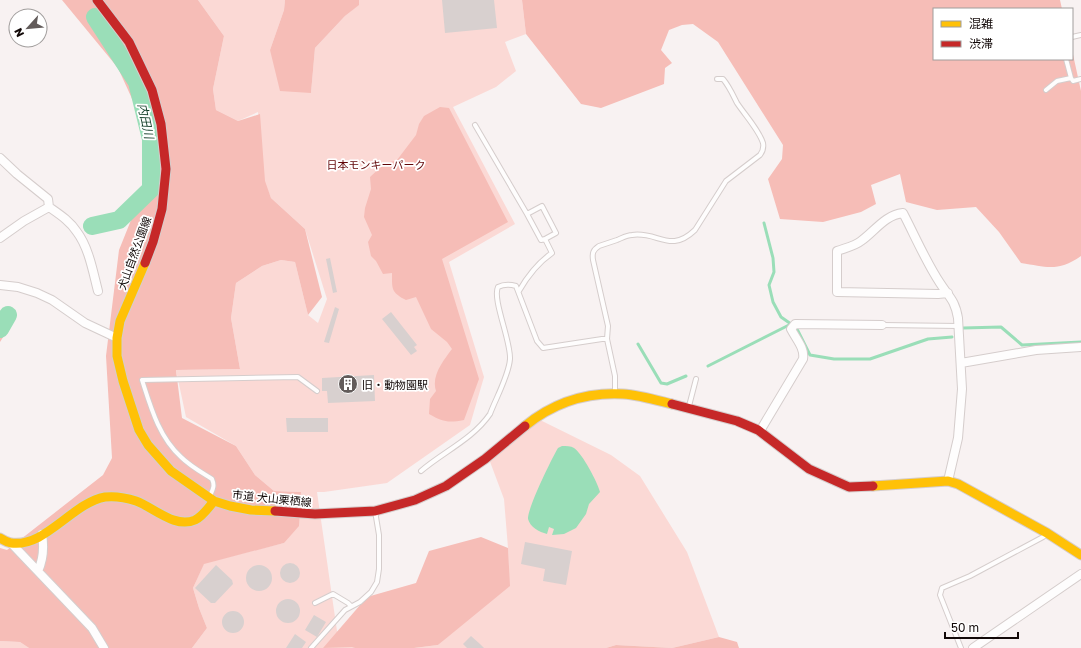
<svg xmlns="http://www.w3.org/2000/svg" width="1081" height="648" viewBox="0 0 1081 648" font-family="'Golos Text','Noto Sans JP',sans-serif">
  <rect width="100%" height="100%" fill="#f8f2f2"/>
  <path fill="#fbd9d5" d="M198,0H285L284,10L270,50L311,93L315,48L345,16L358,5L359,0H522L526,34L505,42L516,71L496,87L453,107L515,224L449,262L484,377L470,425L387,483L324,492H317L337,631L355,648H192L207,628L199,608L193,588L204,563L284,543L301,492L274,491L255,475L236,446L186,417L176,370L240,369L231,318L236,283L262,266L281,260L295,262L308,315L318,323L327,299L305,229L271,198L264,181L258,112L238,121L216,110L213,89L224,36Z
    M540,420L611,455L640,476L687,552L719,637L672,648L616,645L606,648H414L438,645L509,582L508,548L504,499L489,459Z
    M0,641L20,642L29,648H0Z"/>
  <path fill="#f6bdb7" d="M62,0H198L224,36L213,89L216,110L238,121L260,114L265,181L271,198L305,229L322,297L308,315L295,262L281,260L262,266L236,283L231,318L240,369L176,370L182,418L236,446L255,475L274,491L301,492L299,526L284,543L204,564L193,588L199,608L207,628L192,648H29L20,642L0,641V548L7,550L103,475L112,458L106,356L119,250L150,173L149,136L118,68Z
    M285,0H359V5L345,16L315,48L311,93L280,91L270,50L284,10Z
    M522,0H1060L1062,9H934V59H1072V50L1081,91V256C1058,272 1047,267 1021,263L999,232L976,207L937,210L906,202L900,174L871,185L876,204L861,212L823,222L780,219L768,179L782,159L783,145L718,42L693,24L682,25L669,30L661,50L672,63L665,68L664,84L601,108L581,104L526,34Z
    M440,107L449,108L508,222L442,259L479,379L464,420C448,423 443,422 429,414L430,399L436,391C431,376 443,361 452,349L447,342L431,329L416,297L406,300C391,292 392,289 392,273L383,274L376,261L371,256L368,242L372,235L364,217L365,208L371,189L370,177L384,164L397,160L416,135L419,124L424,116Z
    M0,322L7,331L0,342Z
    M481,537L508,548L510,586L438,645L414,648H355L352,647L323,648L367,597L416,583L429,551Z
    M719,637L737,642L739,648H606L616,645L672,648Z"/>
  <path fill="#9adeb8" d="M562,446C566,446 571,446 574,448C582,453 598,483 600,492L589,504L586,514L576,528L564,534L552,535L554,529L549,527L547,534C539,532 530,527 528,519C527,509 552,458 558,448Z"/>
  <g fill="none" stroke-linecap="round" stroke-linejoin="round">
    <path stroke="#9adeb8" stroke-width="3" d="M963,328L1001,327L1022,345L1081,342
      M797,329L810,355L834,359H870L928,339L952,337
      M638,344L661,383L667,384L686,376
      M708,366L791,324L781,317L773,302L769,285L774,272L773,258L764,223"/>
    <path stroke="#9adeb8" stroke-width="18" d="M92,226L119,220L151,189V139L137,82L95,17
      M0,329L8,315"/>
  </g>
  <path fill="#d8d0cf" d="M442,0H494L497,28L445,33Z
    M330,258L337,292L333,293L326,259Z
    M335,307L339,309L329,343L324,342Z
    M391,312L417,345L414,347L417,351L411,355L382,319Z
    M374,375L375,401L328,403L327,391H322V378Z
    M286,418H328V432H287Z
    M525,542L572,551L566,585L543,581L545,569L521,564Z
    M280 573a10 10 0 1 1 20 0a10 10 0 1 1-20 0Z
    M216,565L232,580L233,584L215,603H211L195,588Z
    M246 578a13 13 0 1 1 26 0a13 13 0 1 1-26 0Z
    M276 611a12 12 0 1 1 24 0a12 12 0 1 1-24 0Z
    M222 622a11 11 0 1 1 22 0a11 11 0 1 1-22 0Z
    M314,615L326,622L317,637L305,630Z
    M295,634L306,642L302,648H286Z
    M471,636L480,644L484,648H467L463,644Z"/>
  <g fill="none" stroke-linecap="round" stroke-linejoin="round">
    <g stroke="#d5cdcc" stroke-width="6">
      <path id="lane" d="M1072,37L1081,35
        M1066,59L1071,78L1073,81L1081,79
        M1046,90L1057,81L1071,78
        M475,125L527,214L542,206L556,233L545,239L552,253C539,262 527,277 519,291
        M527,214L541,240L545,239
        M882,325L959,326
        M615,394V376L607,339L608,326L593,260C592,253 593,250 599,246C605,244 611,242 617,240C622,238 627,235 632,235C658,231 670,254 695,230L726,181L760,155C763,151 764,148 763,143C759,130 745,115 737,103C733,95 729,86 723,79H717
        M689,406L696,379
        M421,471C443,452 473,439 490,414C496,398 509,375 510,359C511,341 492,299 498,287C504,284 509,284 516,286L537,341L543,348L602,339H607
        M210,496C213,489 215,486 212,479C201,472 190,466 181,457C159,437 151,408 142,380L298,377L317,391
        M315,603L333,594L348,603L351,606
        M311,648L345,610L360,602L371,592L377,582L379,569V535L375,511
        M961,648L940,595L942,588L970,576L1043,537L1045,535"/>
    </g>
    <g stroke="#d5cdcc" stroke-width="10">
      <path id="street" d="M0,158L17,174L48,199L49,207C59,214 70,221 77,232C89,248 93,272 98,291
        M0,238L24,221L49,207
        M0,285L18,287L37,293L52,300L85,323L117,338
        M961,363L1036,350L1081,347
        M760,431L803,359C805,348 796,339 791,329L795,324L882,325
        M948,481L958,438L962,389L958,318C955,300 949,297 940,283C926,262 915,236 903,213C885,215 875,231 861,241C855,246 845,248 837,251V292L938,294L948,293
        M11,543L92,628L104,648
        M38,571C43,560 44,546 42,534
        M973,648L1081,574"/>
    </g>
    <g stroke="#d5cdcc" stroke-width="11">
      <path id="slow" d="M145,263L120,321L117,338V356L123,381L139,430L148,445L171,471L214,501L230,506L251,510L275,511
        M525,426C553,403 587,392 623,394C639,395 656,400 672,404
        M873,486L948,481L958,484L1047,533L1081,555
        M0,538C3,540 7,542 11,543C45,548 72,503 105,497C115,496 127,498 136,501C153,507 175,529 195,520C203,516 208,508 214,501"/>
    </g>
    <g stroke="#d5cdcc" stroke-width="11">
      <path id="jam" d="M97,0L129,42L152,90L161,124L166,169L162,209L153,242L145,263
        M672,404L737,421L758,430L809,469L849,487L873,486
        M275,511L315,514L375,511L415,500L446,486L485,459L525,426"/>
    </g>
    <use href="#lane" stroke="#fefdfd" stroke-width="4"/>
    <use href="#street" stroke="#fefdfd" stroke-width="8"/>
    <use href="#slow" stroke="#ffc107" stroke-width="9"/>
    <use href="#jam" stroke="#c62828" stroke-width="9"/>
  </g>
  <defs>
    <g id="building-disc" transform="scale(1)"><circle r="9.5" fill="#625b5a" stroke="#fff"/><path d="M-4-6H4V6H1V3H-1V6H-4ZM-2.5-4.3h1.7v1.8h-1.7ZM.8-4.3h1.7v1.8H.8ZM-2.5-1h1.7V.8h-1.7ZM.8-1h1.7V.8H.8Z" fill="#fff"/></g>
  </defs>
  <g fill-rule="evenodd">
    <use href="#building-disc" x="348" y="384"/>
  </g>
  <g text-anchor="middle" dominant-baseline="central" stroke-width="3.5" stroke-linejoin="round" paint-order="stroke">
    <g font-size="11" fill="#610608" stroke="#fff">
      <text x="376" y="164">日本モンキーパーク</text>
    </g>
    <g font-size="11" fill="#120908" stroke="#fff">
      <text transform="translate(134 253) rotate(-70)">犬山自然公園線</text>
      <text transform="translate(272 498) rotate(6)">市道 犬山栗栖線</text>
    </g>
    <g font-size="11" fill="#120908" stroke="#fff" text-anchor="start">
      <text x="362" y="384">旧・動物園駅</text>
    </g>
    <g font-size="12" font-style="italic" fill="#103b26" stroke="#fff">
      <text transform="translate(146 121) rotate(78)">内田川</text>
    </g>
  </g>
  <rect x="933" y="8" width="140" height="52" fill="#ffffff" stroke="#a09d9c"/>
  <rect x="941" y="21" width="20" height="6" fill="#ffc107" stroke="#a09d9c"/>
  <text x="969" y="28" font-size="12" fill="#120908">混雑</text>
  <rect x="941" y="41" width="20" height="6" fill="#c62828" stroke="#a09d9c"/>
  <text x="969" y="48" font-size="12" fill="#120908">渋滞</text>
  <g transform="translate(28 28) rotate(243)"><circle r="19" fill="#ffffff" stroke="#a09d9c"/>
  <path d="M0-3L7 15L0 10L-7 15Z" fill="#625b5a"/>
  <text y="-6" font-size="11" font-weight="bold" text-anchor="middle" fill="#120908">N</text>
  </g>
  <path d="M945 632v6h73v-6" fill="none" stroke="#120908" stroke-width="2"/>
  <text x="951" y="632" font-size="12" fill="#120908" stroke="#ffffff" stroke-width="3" paint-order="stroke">50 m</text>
</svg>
